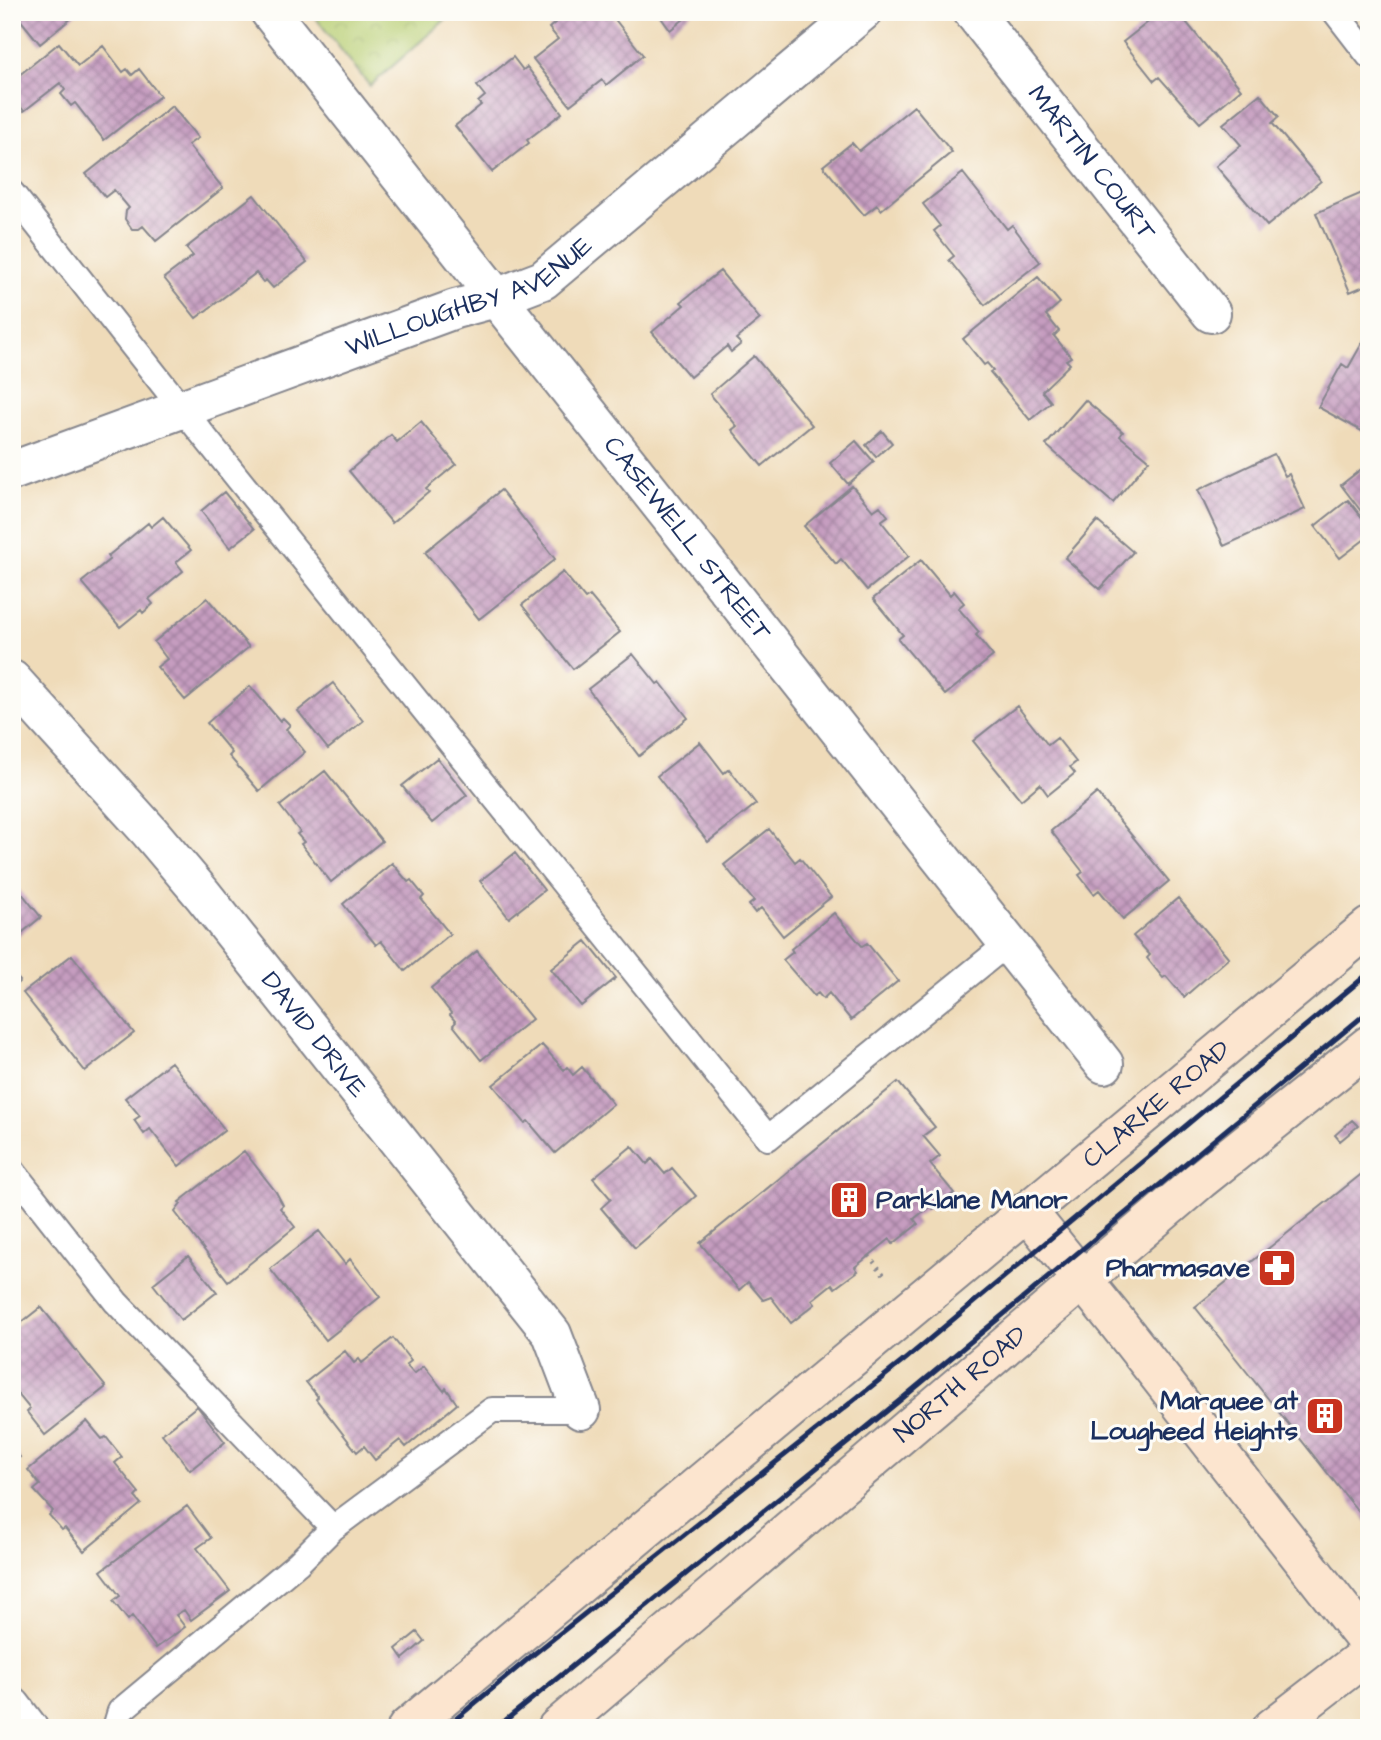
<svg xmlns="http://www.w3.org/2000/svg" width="1381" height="1740" viewBox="0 0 1381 1740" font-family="'Architects Daughter',sans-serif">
  <defs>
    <pattern id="park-crowns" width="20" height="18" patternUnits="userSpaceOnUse" patternTransform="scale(1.75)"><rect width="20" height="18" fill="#b7ce72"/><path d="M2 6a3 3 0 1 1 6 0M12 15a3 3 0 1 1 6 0" fill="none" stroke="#9db165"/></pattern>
    <pattern id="building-cross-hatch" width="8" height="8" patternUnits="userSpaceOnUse" patternTransform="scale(1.75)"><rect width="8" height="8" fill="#c69dc0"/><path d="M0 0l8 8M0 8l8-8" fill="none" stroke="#a0809f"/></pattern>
  </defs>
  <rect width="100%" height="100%" fill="#fdfcf7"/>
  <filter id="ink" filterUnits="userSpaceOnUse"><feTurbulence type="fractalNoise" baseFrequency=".0143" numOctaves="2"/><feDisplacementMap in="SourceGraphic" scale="14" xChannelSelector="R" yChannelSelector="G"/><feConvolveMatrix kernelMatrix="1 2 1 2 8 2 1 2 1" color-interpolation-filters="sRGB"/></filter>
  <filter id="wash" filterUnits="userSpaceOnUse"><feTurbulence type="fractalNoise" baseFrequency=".00686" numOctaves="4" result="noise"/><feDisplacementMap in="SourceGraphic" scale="28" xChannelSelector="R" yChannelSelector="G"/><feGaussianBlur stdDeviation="1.57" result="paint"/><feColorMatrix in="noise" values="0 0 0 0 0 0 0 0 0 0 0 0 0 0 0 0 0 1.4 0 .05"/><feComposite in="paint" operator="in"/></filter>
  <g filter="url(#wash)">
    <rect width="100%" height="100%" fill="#efdbb9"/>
    <path fill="url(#park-crowns)" stroke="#697e68" stroke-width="2" d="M311,12H454L370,86Z"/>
    <g id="blocks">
      <path fill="url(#building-cross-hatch)" d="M14,12H79L40,44Z
        M568,12H609L643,55L606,85L602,80L570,105L533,59L558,39L549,28Z
        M657,12H693L670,30Z
        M1102,12H1119L1109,21Z
        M1161,12H1178L1241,89L1200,123L1159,77L1154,81L1123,42Z
        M59,43L78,66L103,46L123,72L127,69L132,75L139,69L160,96L104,140L75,103L71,106L61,94L65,90L60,83L24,111L12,96V81Z
        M513,57L523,70L527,67L562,113L527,140L529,143L492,172L455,126L481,105L478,102L485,96L477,86Z
        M1260,94L1279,117L1272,123L1321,181L1267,226L1216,166L1241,145L1223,124Z
        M172,106L198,138L188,145L223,188L156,241L143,226L139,229H132L125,219L126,211L129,208L114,190L105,197L86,174Z
        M914,106L952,152L881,210L877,205L864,215L823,166L852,143L859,151Z
        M963,173L1007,229L1012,225L1040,262L985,305L949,260L954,256L934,231L940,226L923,204Z
        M1369,190V284L1350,292L1316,213Z
        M254,195L307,262L273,288L266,280L263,282L256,273L196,318L164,278L193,256L186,248Z
        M720,271L760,319L736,339L741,344L731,352L727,346L690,377L652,332L684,305L681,302Z
        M1038,277L1060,303L1046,315L1059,331L1054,336L1071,357L1066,360L1070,364L1042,391L1051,402L1030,420L990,372L993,370L987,363L984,365L963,339Z
        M1369,331V435L1318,407L1342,364L1348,368Z
        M754,356L812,425L762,466L732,430L737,426L710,394Z
        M1085,400L1123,432L1120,436L1149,460L1113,503L1046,445Z
        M421,422L456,464L426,489L429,492L392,523L349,471L391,435L397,442Z
        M882,431L892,443L876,457L866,445Z
        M856,441L874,462L848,484L830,463Z
        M1274,454L1285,476L1289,474L1305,509L1224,546L1198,490Z
        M1369,463V518L1367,519L1341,485Z
        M852,486L873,511L880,506L888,516L881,521L909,556L867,590L841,559L836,564L804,526Z
        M501,490L555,559L479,619L425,552Z
        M224,492L254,529L230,548L201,511Z
        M1348,500L1369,526V536L1340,558L1315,526Z
        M163,517L191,550L176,562L183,571L149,599L153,604L143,613L141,610L120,627L82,582L110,559L108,556L148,523L151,527Z
        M1097,521L1133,552L1100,589L1065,558Z
        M921,560L950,595L954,591L964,603L958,608L979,632L976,635L993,656L945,695L898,639L903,635L873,599Z
        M563,572L585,599L590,596L620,632L573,669L522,605Z
        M207,598L249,647L185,700L157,667L167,659L154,642Z
        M633,654L657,684L660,682L688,718L639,756L588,689Z
        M333,683L363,721L328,749L298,711Z
        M250,686L280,721L283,718L290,725L286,729L305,752L259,791L229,756L232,753L207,723Z
        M1017,706L1048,745L1057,738L1076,762L1070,767L1075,773L1048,795L1040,784L1021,800L973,741Z
        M700,742L724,773L729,769L756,804L708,842L657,776Z
        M437,758L467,795L432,823L402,786Z
        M325,771L382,841L331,882L301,844L304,842L297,834L300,832L280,806Z
        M1097,793L1169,881L1123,919L1099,890L1094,894L1079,875L1083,872L1051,831Z
        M769,829L795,862L800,858L831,897L783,936L761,908L755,913L749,905L754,901L724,865Z
        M515,853L544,890L509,918L480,881Z
        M392,863L408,882L411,880L424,896L421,899L450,934L405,971L381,941L376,945L343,904Z
        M12,881L41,917L12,941Z
        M1178,898L1229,958L1184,997L1166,976L1163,978L1147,958L1150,955L1133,936Z
        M834,913L862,946L867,943L898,981L851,1020L829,993L823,999L818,993L814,996L783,960L793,952L791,949Z
        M586,941L616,978L581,1006L551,969Z
        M477,951L532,1019L481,1060L453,1025L456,1022L450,1015L451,1013L431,988Z
        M72,955L134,1033L85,1071L23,993Z
        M12,972L20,981L12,988Z
        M542,1045L564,1070L567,1067L573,1075L582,1067L613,1104L555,1153L528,1121L525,1123L493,1085Z
        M171,1062L225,1130L179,1166L150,1129L144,1134L134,1120L140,1116L125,1098Z
        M898,1082L935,1127L923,1136L940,1156L930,1164L954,1193L933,1209L930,1206L914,1219L918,1224L893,1244L890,1239L855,1267L858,1271L835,1288L832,1284L812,1300L815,1304L791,1323L771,1297L763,1300L748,1282L739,1290L700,1243Z
        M1352,1120L1358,1126L1340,1141L1335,1135Z
        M632,1146L647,1164L652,1159L665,1174L672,1168L696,1196L635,1248L601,1208L611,1199L593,1178Z
        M244,1151L276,1192L283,1205L280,1208L295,1227L228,1281L175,1212L181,1204L179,1202Z
        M1369,1168V1525L1195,1307Z
        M319,1231L345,1264L350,1259L380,1297L326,1340L270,1269Z
        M188,1256L217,1292L181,1320L153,1284Z
        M41,1307L106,1387L45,1435L27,1412L30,1409L12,1387V1330Z
        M393,1338L411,1361L406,1365L414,1374L424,1366L444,1391L446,1388L457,1404L406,1447L400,1440L375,1460L364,1446L357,1452L316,1399L318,1397L306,1382L345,1351L354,1363L359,1359L362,1363Z
        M197,1406L225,1442L190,1470L162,1434Z
        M87,1421L102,1439L106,1437L122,1457L115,1463L139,1493L135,1497L141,1504L84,1551L65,1528L62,1530L49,1515L53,1511L34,1490L40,1485L28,1470Z
        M12,1447L20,1457L12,1463Z
        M187,1506L211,1538L197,1548L230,1591L191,1620L184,1610L176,1615L185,1627L156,1648L132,1616L128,1620L113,1601L120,1596L101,1571Z
        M417,1632L424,1641L403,1659L396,1649Z"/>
    </g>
  </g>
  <g filter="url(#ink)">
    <use href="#blocks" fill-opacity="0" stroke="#85858c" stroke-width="2"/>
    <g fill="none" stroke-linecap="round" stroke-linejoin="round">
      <g stroke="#85858c" stroke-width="28">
        <path id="lane" d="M1335,12L1369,56
          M12,193L183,410L768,1138L1007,944
          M12,1170L116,1302L333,1528
          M115,1728L120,1711L298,1563L333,1528L492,1410H581"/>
      </g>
      <g stroke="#85858c" stroke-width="42">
        <g id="street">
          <path id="s1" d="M270,12L1104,1064"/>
          <path id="s2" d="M973,12L1211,313"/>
          <path id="s3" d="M12,471L455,309L496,298L543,280L862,12"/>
          <path id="s4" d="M12,680L149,831L203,895L552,1334L581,1410"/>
          <path d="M12,1707L28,1728"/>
        </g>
      </g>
      <g stroke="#85858c" stroke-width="42">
        <g id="secondary">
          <path d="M1027,1211L1119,1325L1369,1644"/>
          <path id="s5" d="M407,1728L1369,927"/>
          <path id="s6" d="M557,1728L1200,1180L1369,1045"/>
          <path d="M1272,1728L1369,1653"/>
        </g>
      </g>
      <path stroke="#85858c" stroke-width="4.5" stroke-dasharray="2 5" stroke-linecap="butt" d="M869,1256L886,1277"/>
      <use href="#lane" stroke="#fff" stroke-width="24"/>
      <use href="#street" stroke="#fff" stroke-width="38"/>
      <use href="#secondary" stroke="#fce5cf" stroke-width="38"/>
      <path stroke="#1b2f5e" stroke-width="5" d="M445,1728L534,1654L902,1362L1369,973
        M496,1728L904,1397L1369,1011"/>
    </g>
  </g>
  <defs>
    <g id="building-square" transform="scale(2.0125)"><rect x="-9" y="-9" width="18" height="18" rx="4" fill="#c8321e" stroke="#fdfcf7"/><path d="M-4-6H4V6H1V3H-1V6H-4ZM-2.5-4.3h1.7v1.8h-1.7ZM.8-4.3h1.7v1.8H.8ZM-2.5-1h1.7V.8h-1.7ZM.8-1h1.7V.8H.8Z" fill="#fff"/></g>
    <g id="pharmacy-square" transform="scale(2.0125)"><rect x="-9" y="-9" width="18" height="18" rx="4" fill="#c8321e" stroke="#fdfcf7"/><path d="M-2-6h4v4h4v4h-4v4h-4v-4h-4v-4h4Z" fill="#fff"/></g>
  </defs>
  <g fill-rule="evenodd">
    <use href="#building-square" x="849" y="1200"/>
    <use href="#pharmacy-square" x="1277" y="1268"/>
    <use href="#building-square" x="1325" y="1416"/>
  </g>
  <g text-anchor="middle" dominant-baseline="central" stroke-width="6" stroke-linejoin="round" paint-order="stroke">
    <g font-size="26" fill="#1b2f5e" stroke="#fdfcf7">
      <text stroke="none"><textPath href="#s2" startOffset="192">MARTIN COURT</textPath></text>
      <text stroke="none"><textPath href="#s3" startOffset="490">WILLOUGHBY AVENUE</textPath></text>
      <text stroke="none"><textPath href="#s1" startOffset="672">CASEWELL STREET</textPath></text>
      <text stroke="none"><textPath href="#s4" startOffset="466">DAVID DRIVE</textPath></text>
      <text stroke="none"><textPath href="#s5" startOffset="975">CLARKE ROAD</textPath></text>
      <text stroke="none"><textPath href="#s6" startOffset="530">NORTH ROAD</textPath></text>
    </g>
    <g font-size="26" font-weight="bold" fill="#1b2f5e" stroke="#fdfcf7" text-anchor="end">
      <text x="876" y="1200" text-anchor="start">Parklane Manor</text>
      <text x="1250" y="1268">Pharmasave</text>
      <text x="1298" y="1401">Marquee at<tspan x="1298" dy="30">Lougheed Heights</tspan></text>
    </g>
  </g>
  <rect width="1381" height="1740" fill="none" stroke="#fdfcf7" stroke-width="42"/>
</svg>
